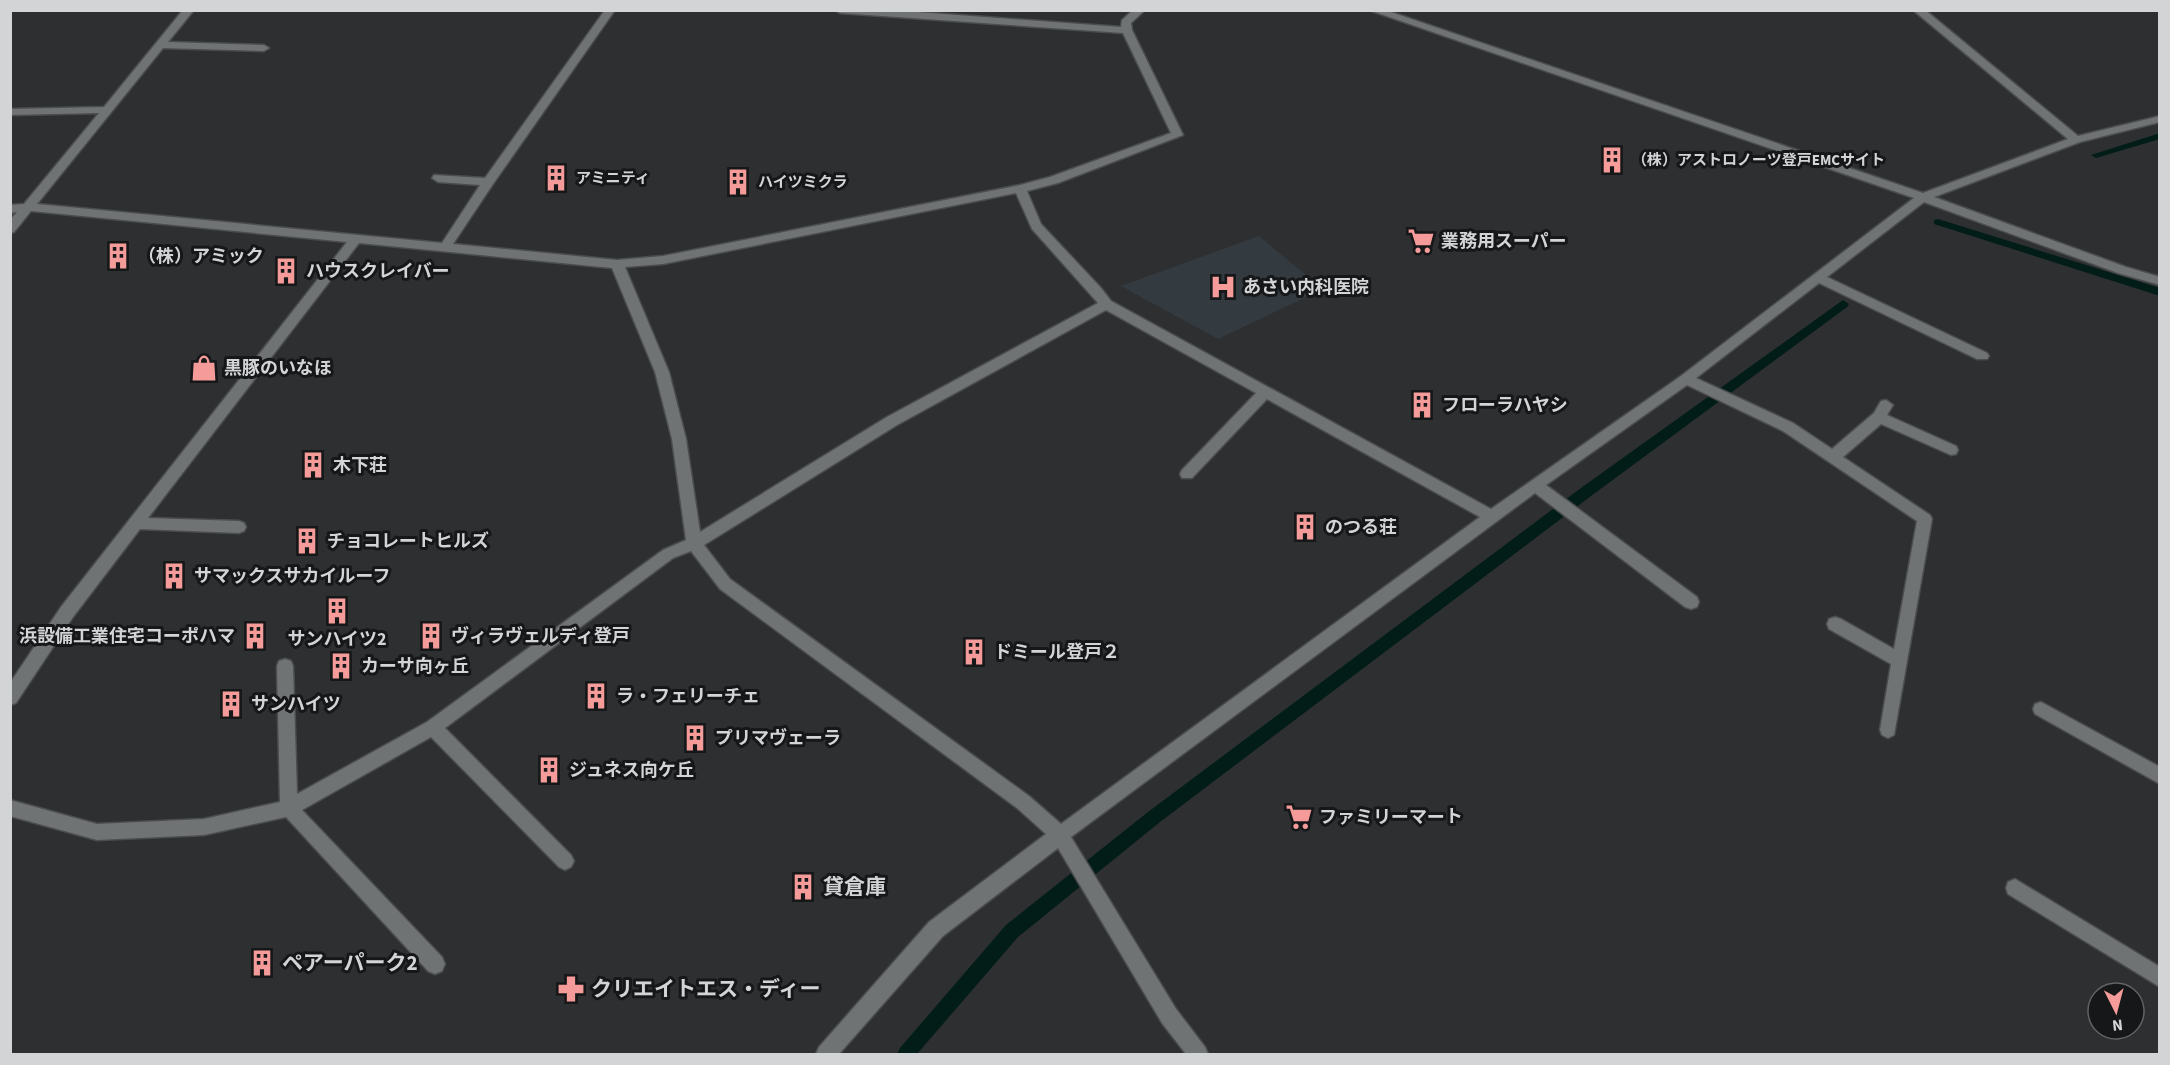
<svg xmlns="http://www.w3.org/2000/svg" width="2170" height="1065" viewBox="0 0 2170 1065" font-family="'Source Sans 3','Noto Sans JP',sans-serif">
  <rect width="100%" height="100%" fill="#2d2f31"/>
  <path fill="#343b40" d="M1259,236L1323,289L1218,339L1121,286Z"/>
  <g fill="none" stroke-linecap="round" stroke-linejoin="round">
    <path fill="#021d17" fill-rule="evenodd" d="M2160,133V139L2096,158L2091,155Z
      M1938,219L2160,288V296L1934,224V220Z
      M1843,300L1849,304L1847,307L1591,496L1160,822L1018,937L917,1054H897L900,1048L1006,925L1148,812L1581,488Z"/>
    <g stroke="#4a4c4e" stroke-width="3">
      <path id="minor" d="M183,10H194L168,42L264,45L269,48L264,51L163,48L37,204L442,243L480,185L438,182L432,178L434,175L485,178L605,10H615L493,184L453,244L617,260L663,256L1020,185L1050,177L1171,133L1123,33L840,13L835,10H890L1121,27L1122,20L1133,10H1145L1131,23L1132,30L1183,135L1058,183L1027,191L1041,224L1101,288L1111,301L1491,509L1681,376L1914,198L1369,10H1385L1923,193L2068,139L1913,10H1925L2078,136L2160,116V122L2080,142L1934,197L2126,267L2160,277V285L2118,273L1924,202L1827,277L1987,353L1989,356L1987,359H1977L1819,283L1696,378L1793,423L1832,449L1874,413L1881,401L1886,400L1893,405L1887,415L1956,446L1958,450L1956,454L1951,455L1881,424L1843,457L1930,515L1932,519L1894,735L1888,738L1882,735L1880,730L1891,664L1829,629L1827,624L1829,619L1835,617L1841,619L1894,649L1917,521L1783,431L1687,385L1546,485L1697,597L1699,602L1697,607L1691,609L1685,607L1535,493L1071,837L1176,1009L1205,1047L1208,1054H1186L1162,1023L1058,848L943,936L839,1054H816L819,1047L929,922L1046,834L1017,808L720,589L691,551L673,558L445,728L571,855L574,861L571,867L565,870L559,867L431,737L302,810L442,957L445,964L442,971L435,974L428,971L286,817L204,835L97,840L10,816V800L97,824L204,819L280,802L277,666L279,661L285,659L291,661L293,666L297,794L427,722L663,550L686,540L672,439L655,372L612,268L359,243L148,518L239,521L244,523L246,527L244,531L239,533L140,529L73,617L16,703L10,705V683L61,607L347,242L31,211L14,232L10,233V220L17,212L10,213V205L24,204L99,113L10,115V109L104,107ZM1016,193L1032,229L1098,303L887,417L700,532L686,439L669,372L625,267L663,264ZM1106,310L1256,393L1182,470L1180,474L1182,478H1192L1267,399L1480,517L1061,824L1029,796L730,579L704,545L897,425Z
        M2041,702L2160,767V784L2035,714L2033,709L2035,704Z
        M2015,879L2160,967V987L2008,894L2006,888L2008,882Z"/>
    </g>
    <use href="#minor" fill="#707374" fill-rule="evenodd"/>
  </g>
  <defs>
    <g id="building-bare" transform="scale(2.07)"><path d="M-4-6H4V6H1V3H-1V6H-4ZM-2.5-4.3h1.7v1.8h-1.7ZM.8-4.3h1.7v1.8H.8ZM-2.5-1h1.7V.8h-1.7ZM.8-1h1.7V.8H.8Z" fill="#f59b99" stroke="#161718" stroke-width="2.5" paint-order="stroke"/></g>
    <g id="supermarket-bare" transform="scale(2.07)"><path d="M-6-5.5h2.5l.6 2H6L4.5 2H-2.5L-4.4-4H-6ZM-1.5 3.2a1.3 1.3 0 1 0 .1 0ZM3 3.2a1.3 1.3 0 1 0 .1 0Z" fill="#f59b99" stroke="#161718" stroke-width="2.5" paint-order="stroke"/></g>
    <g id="hospital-bare" transform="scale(2.07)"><path d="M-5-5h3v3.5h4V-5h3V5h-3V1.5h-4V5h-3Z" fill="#f59b99" stroke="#161718" stroke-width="2.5" paint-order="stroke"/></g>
    <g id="shop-bare" transform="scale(2.07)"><path d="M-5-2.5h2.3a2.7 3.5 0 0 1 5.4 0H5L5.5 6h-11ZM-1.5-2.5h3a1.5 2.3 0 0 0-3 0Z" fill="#f59b99" stroke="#161718" stroke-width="2.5" paint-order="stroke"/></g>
    <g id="pharmacy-bare" transform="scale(2.07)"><path d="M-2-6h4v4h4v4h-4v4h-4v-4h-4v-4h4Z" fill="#f59b99" stroke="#161718" stroke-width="2.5" paint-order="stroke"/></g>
  </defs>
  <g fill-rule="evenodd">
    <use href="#building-bare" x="1612" y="160"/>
    <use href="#building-bare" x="556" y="178"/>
    <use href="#building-bare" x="738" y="182"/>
    <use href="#supermarket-bare" x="1421" y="241"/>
    <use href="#building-bare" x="118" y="256"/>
    <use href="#building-bare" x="286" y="271"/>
    <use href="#hospital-bare" x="1223" y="287"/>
    <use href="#shop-bare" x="204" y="368"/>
    <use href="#building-bare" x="1422" y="405"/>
    <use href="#building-bare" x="313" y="465"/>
    <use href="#building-bare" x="1305" y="527"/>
    <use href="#building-bare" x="307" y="541"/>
    <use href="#building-bare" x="174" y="576"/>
    <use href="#building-bare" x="337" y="611"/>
    <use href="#building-bare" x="255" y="636"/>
    <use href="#building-bare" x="431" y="636"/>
    <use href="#building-bare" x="974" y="652"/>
    <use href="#building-bare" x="341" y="666"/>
    <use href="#building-bare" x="596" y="696"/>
    <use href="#building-bare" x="231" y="704"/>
    <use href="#building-bare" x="695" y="738"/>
    <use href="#building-bare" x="549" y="770"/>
    <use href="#supermarket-bare" x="1299" y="817"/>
    <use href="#building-bare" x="803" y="887"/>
    <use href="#building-bare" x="262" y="963"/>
    <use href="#pharmacy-bare" x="571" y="989"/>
  </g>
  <g text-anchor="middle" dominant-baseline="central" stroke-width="6" stroke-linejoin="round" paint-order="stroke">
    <g font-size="15" font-weight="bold" fill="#d3d4d5" stroke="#161718" text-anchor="start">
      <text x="1632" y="160">（株）アストロノーツ登戸EMCサイト</text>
      <text x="576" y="178">アミニティ</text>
      <text x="758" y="182">ハイツミクラ</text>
    </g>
    <g font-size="18" font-weight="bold" fill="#d3d4d5" stroke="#161718" text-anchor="start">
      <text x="1441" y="241">業務用スーパー</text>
      <text x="138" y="256">（株）アミック</text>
      <text x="306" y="271">ハウスクレイバー</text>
      <text x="1243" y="287">あさい内科医院</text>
      <text x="224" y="368">黒豚のいなほ</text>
      <text x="1442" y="405">フローラハヤシ</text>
      <text x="333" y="465">木下荘</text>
      <text x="1325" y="527">のつる荘</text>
      <text x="327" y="541">チョコレートヒルズ</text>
      <text x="194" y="576">サマックスサカイルーフ</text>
      <text x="235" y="636" text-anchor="end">浜設備工業住宅コーポハマ</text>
      <text x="451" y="636">ヴィラヴェルディ登戸</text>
      <text x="337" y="639" text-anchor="middle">サンハイツ2</text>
      <text x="994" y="652">ドミール登戸２</text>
      <text x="361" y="666">カーサ向ヶ丘</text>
      <text x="616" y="696">ラ・フェリーチェ</text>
      <text x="251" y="704">サンハイツ</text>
      <text x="715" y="738">プリマヴェーラ</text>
      <text x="569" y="770">ジュネス向ケ丘</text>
      <text x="1319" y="817">ファミリーマート</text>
    </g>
    <g font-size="21" font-weight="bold" fill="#d3d4d5" stroke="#161718" text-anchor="start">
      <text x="823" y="887">貸倉庫</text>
      <text x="282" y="963">ペアーパーク2</text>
      <text x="591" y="989">クリエイトエス・ディー</text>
    </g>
  </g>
  <rect width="2170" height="1065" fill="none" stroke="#d3d4d5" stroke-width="24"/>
  <g transform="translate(2116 1011) rotate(174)"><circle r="28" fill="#161718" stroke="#626364" stroke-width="1.5"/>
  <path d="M0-4.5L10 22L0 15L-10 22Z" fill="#f59b99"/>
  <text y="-9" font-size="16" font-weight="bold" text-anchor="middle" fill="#d3d4d5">N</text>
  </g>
</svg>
